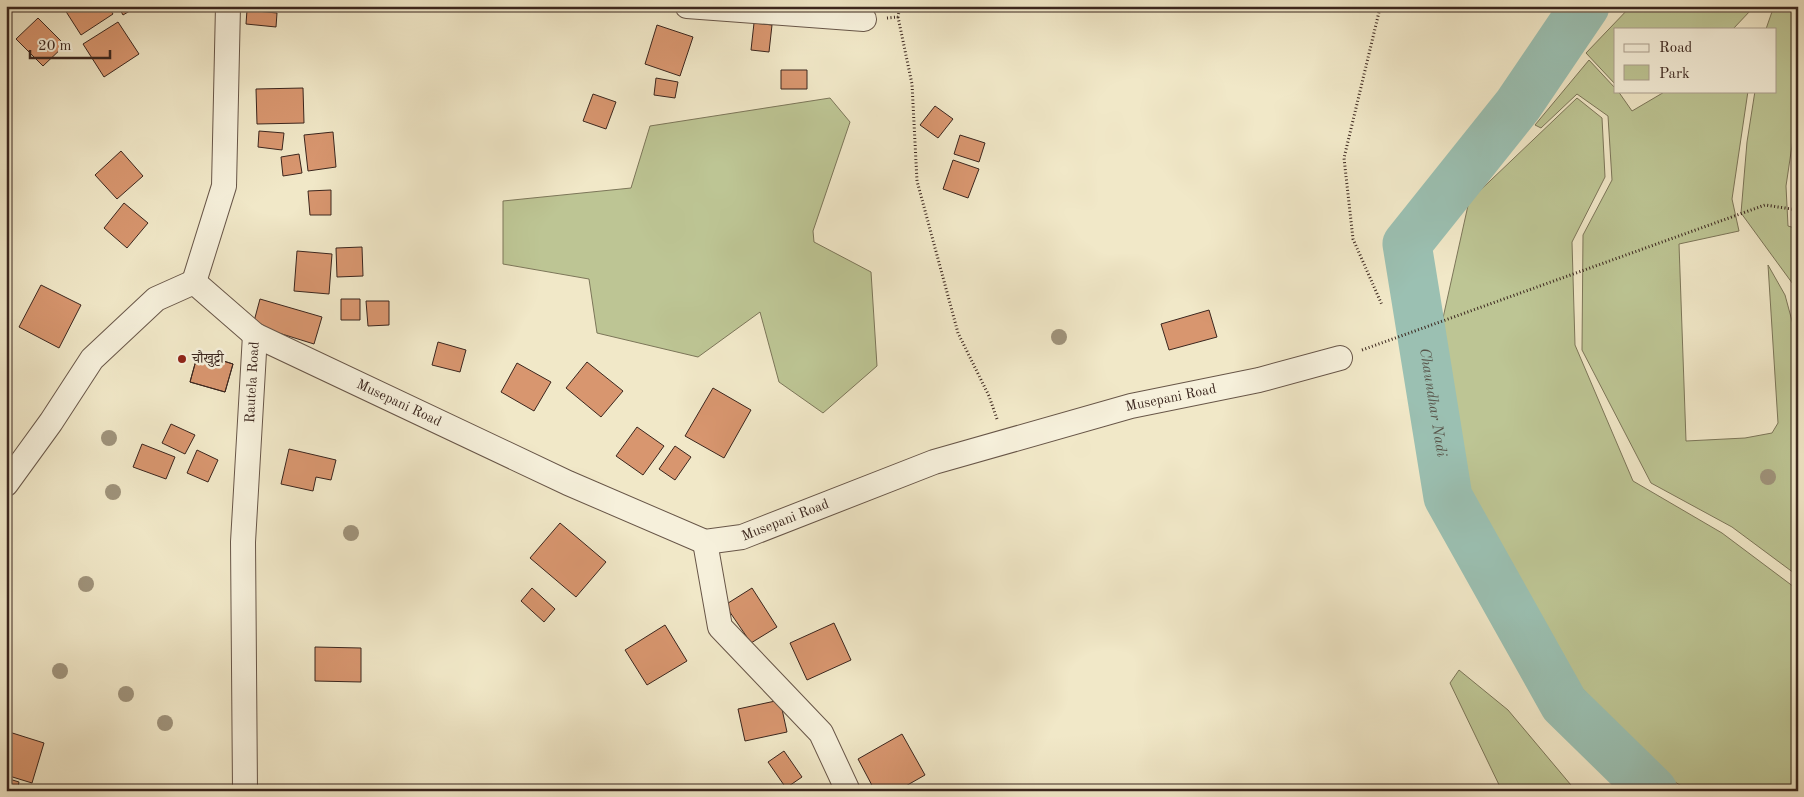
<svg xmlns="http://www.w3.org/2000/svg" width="1804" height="797" viewBox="0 0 1804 797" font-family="'Old Standard TT','Noto Serif Devanagari',serif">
  <rect width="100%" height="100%" fill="#f1e8c8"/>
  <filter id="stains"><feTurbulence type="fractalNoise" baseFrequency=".004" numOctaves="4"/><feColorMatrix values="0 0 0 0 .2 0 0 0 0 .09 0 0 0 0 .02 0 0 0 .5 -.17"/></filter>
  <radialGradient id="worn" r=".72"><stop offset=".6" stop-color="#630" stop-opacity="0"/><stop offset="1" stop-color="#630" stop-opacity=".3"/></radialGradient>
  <path fill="#bdc594" stroke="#7c7659" d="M1631,6H1751V10L1733,29H1615V84L1586,53Z
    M1774,6H1798V105L1786,186L1788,226L1798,229V291L1741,213L1747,142L1755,91H1775V29H1766Z
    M1589,60L1615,88V91H1618L1632,111L1666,91H1748L1732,199L1739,231L1679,244L1686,441L1745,438L1772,433L1778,423L1768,265L1785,295L1798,343V576L1732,527L1651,483L1582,350L1583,235L1612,180L1608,116L1577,94L1541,128L1535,125Z
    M830,98L850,122L813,231L814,242L871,272L877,366L823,413L779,382L760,312L698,357L597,333L589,279L503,264V201L631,188L650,126Z
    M1577,98L1602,118L1605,177L1572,242L1575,345L1633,481L1722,533L1798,590V791H1690L1658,772L1581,687L1518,588L1462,477L1439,336L1469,201Z
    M1459,670L1508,710L1576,791H1502L1450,683Z"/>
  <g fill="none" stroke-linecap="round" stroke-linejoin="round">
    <path stroke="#9bc0b2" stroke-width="49" id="s1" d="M1585,6L1518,105L1407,244L1448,497L1564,704L1653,791"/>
  </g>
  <path fill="#d8966f" stroke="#3b261e" d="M70,6H108L113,14L81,35L65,10Z
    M118,6H138L123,15Z
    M247,10L277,13L276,27L246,24Z
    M38,18L65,45L43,66L16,39Z
    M118,22L139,54L104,77L83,44Z
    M754,23L772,25L769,52L751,50Z
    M657,25L693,37L680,76L645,64Z
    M781,70H807V89H781Z
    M656,78L678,82L675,98L654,95Z
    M303,88L304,123L257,124L256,89Z
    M593,94L616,102L606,129L583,121Z
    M935,106L953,119L938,138L920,125Z
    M259,131L284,133L282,150L258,147Z
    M333,132L336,167L308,171L304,135Z
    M960,135L985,143L979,162L954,154Z
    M121,151L143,176L117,199L95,175Z
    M299,154L302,173L283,176L281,157Z
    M953,160L979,169L968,198L943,189Z
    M331,190V215H310L308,191Z
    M124,203L148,223L127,248L104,228Z
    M362,247L363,276L337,277L336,248Z
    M297,251L332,254L329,294L294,291Z
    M41,285L81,305L59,348L19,327Z
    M260,299L322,317L314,344L253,325Z
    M341,299H360V320H341Z
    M366,301H389V325L368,326Z
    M1209,310L1217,337L1169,350L1161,324Z
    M438,342L466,350L460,372L432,365Z
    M198,353L233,364L225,392L190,382Z
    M198,353L233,364L225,392L190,382Z
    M587,362L623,391L601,417L566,388Z
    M517,363L551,382L534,411L501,392Z
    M713,388L751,410L724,458L685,436Z
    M171,424L195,435L185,454L162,443Z
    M637,427L664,446L643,475L616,456Z
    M142,444L175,457L166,479L133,467Z
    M675,446L691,457L675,480L659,469Z
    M289,449L336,460L331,480L316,477L313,491L281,484Z
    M197,450L218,460L208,482L187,473Z
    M560,523L606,562L576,597L530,558Z
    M532,588L555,609L544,622L521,601Z
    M752,588L777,627L751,643L725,605Z
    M834,623L851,660L807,680L790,643Z
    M665,625L687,661L647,685L625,650Z
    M315,647L361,648V682L315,681Z
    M780,700L787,732L745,741L738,709Z
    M6,731L44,743L32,783L6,775Z
    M902,734L925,775L897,791H875L858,759Z
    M784,751L802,777L786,788L768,762Z
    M6,778L19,782L17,791H6Z"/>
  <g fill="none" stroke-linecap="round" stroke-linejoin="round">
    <g stroke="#685648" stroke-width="26">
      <g id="minor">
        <path d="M687,6L864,19"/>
        <path id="s2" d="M194,282L255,335L568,483L705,542L742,537L934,462L1131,406L1259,380L1340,358"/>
        <path d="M194,282L224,186L228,6"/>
        <path d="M6,484L51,422L92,359L156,299L194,282"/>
        <path d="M705,542L720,627L821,733L848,791"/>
        <path id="s3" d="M245,791L243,542L255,335"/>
      </g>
    </g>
    <path stroke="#3b261e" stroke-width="3" stroke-dasharray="1 2.5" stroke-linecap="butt" d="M1382,6L1379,12L1344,158L1353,239L1382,305
      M898,17L912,84L917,181L958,333L989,396L997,419
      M887,18L898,17L900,6
      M1362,350L1765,205L1798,210"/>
    <use href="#minor" stroke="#f6f0db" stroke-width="24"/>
  </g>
  <g fill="#9f937b">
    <circle cx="1059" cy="337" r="8"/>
    <circle cx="109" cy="438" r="8"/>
    <circle cx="1768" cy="477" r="8"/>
    <circle cx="113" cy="492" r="8"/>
    <circle cx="351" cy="533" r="8"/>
    <circle cx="86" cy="584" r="8"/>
    <circle cx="60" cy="671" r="8"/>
    <circle cx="126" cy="694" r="8"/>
    <circle cx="165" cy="723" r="8"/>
  </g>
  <circle fill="#8f2418" stroke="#f6f0db" stroke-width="2" cx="182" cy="359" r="5"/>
  <g text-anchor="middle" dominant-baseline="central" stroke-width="5" stroke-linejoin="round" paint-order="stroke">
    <g font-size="14" fill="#3b261e" stroke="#f6f0db" text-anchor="start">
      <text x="192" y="359">चौखुट्टी</text>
    </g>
    <g font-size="14" fill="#3b261e" stroke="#f6f0db">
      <text stroke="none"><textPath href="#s3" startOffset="409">Rautela Road</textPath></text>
      <text stroke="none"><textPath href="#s2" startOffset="1065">Musepani Road</textPath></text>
      <text stroke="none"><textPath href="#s2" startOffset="240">Musepani Road</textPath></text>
      <text stroke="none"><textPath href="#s2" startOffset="660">Musepani Road</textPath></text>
    </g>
    <g font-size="15" font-style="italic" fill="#58544a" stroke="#f6f0db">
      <text stroke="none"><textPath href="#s1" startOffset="458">Chaundhar Nadi</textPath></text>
    </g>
  </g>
  <rect width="1804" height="797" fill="none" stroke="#f1e8c8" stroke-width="25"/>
  <rect x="8" y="8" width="1789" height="782" fill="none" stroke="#3b261e" stroke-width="2.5"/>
  <rect x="12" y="12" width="1779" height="772" fill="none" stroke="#3b261e"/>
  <rect x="1614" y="28" width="162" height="65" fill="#f6f0db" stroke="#ab9f8f"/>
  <rect x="1624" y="44" width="25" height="8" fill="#f6f0db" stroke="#ab9f8f"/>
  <text x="1659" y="52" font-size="15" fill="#3b261e">Road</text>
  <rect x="1624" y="65" width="25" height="15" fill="#bdc594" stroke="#ab9f8f"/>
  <text x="1659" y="78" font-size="15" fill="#3b261e">Park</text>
  <path d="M30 50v8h80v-8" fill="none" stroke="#3b261e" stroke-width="2.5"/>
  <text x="38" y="50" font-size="15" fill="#3b261e" stroke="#f6f0db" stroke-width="4" paint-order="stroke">20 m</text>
  <rect width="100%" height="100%" filter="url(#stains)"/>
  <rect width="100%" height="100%" fill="url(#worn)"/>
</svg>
